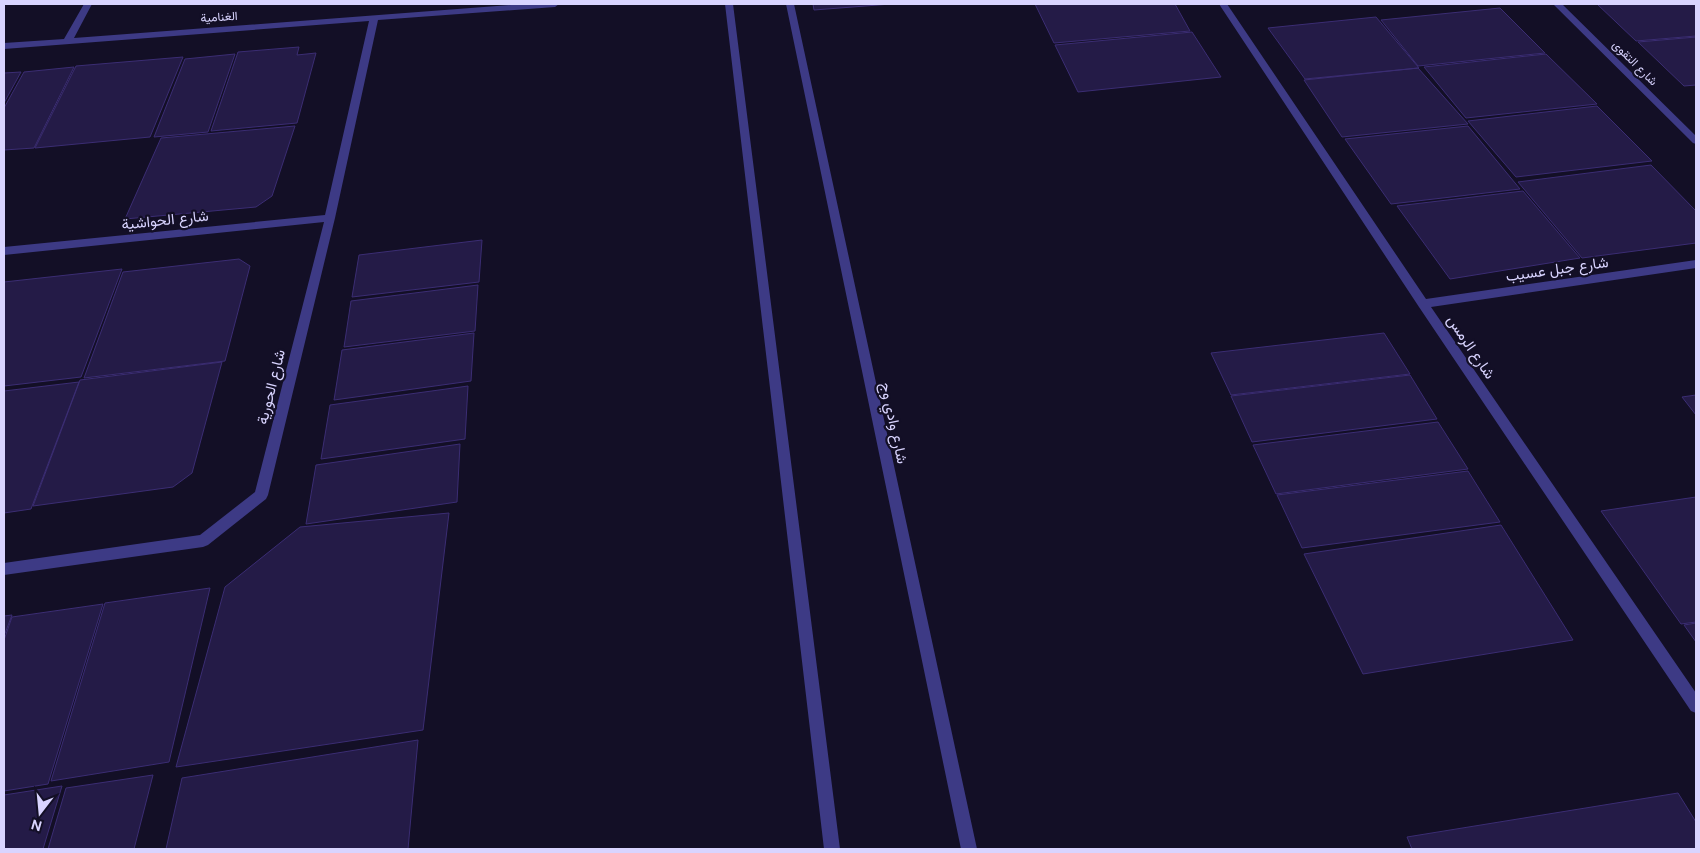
<svg xmlns="http://www.w3.org/2000/svg" width="1700" height="853" viewBox="0 0 1700 853" font-family="'DM Sans',Vazirmatn,sans-serif">
  <rect width="100%" height="100%" fill="#130f26"/>
  <path fill="#241b47" stroke="#3b2d73" d="M813,4H891L814,10Z
    M1035,4H1175L1190,31L1054,43Z
    M1597,4H1696V36L1636,41Z
    M1500,8L1545,53L1418,66L1381,20Z
    M1376,17L1419,68L1305,79L1268,28Z
    M1192,32L1221,77L1078,92L1055,45Z
    M1696,37V85L1684,86L1638,42Z
    M299,47L297,55L316,53L297,123L211,131L238,52Z
    M235,54L208,132L154,137L185,59Z
    M1546,54L1597,104L1466,118L1424,67Z
    M183,57L150,137L35,148L76,66Z
    M74,67L34,148L4,150V108L24,72Z
    M1418,68L1468,124L1342,137L1304,80Z
    M21,72L4,103V73Z
    M1597,106L1652,161L1516,177L1468,121Z
    M295,126L272,196L256,207L125,219L161,138Z
    M1468,126L1520,189L1391,204L1345,139Z
    M1651,165L1696,211V243L1582,258L1518,182Z
    M1523,191L1580,258L1450,279L1397,206Z
    M482,240L479,282L352,297L359,255Z
    M239,259L250,266L225,361L84,378L123,272Z
    M122,269L81,377L4,386V282Z
    M478,285L475,331L344,347L351,301Z
    M474,333L471,381L334,400L342,350Z
    M1384,333L1410,374L1231,395L1211,353Z
    M222,362L192,473L173,487L33,506L80,380Z
    M1410,375L1437,419L1252,442L1231,396Z
    M79,382L31,509L4,513V391Z
    M468,386L465,439L321,459L330,405Z
    M1696,395V415L1682,397Z
    M1438,422L1468,469L1276,494L1253,445Z
    M460,444L457,502L306,524L316,465Z
    M1468,471L1500,522L1302,548L1277,495Z
    M1696,497V622L1681,624L1601,511Z
    M449,513L423,730L176,767L225,587L300,527Z
    M1501,525L1573,640L1363,674L1304,554Z
    M210,588L169,762L51,781L105,603Z
    M103,604L48,784L4,791V640L12,617Z
    M12,615L4,636V616Z
    M1696,623V642L1684,625Z
    M418,740L408,849H166L182,778Z
    M153,775L134,849H48L66,788Z
    M62,786L43,849H4V795Z
    M1678,793L1696,822V849H1412L1407,837Z"/>
  <g fill="none" stroke-linecap="round" stroke-linejoin="round">
    <path fill="#3d3a85" fill-rule="evenodd" d="M84,4H92L74,38L524,4H559L555,7L378,20L335,218L268,495L266,499L208,545L203,547L4,575V563L200,535L255,492L324,222L4,255V247L325,215L369,21L4,49V43L64,39Z
      M725,4H733L840,849H824Z
      M786,4H794L977,849H961Z
      M1219,4H1227L1426,299L1696,260V268L1431,307L1696,693V713L1691,711L1419,307Z
      M1553,4H1562L1696,136V144L1693,143Z"/>
  </g>
  <g text-anchor="middle" dominant-baseline="central" stroke-width="4.5" stroke-linejoin="round" paint-order="stroke">
    <g font-size="12" fill="#d9d4ff" stroke="#130f26">
      <text transform="translate(219 17) rotate(-4)">الغنامية</text>
      <text transform="translate(1635 63) rotate(45)">شارع التقوى</text>
    </g>
    <g font-size="15" fill="#d9d4ff" stroke="#130f26">
      <text transform="translate(165 220) rotate(-6)">شارع الحواشية</text>
      <text transform="translate(1557 269) rotate(-8)">شارع جبل عسيب</text>
      <text transform="translate(1471 347) rotate(56)">شارع الرمس</text>
      <text transform="translate(271 387) rotate(-76)">شارع الحورية</text>
      <text transform="translate(894 423) rotate(78)">شارع وادي وج</text>
    </g>
  </g>
  <rect width="1700" height="853" fill="none" stroke="#d9d4ff" stroke-width="10"/>
  <g transform="translate(40 813) rotate(196)" stroke="#130f26" stroke-width="4" paint-order="stroke">
  <path d="M0-4L9 19L0 12L-9 19Z" fill="#d9d4ff"/>
  <text y="-8" font-size="14" font-weight="bold" text-anchor="middle" fill="#d9d4ff">N</text>
  </g>
</svg>
